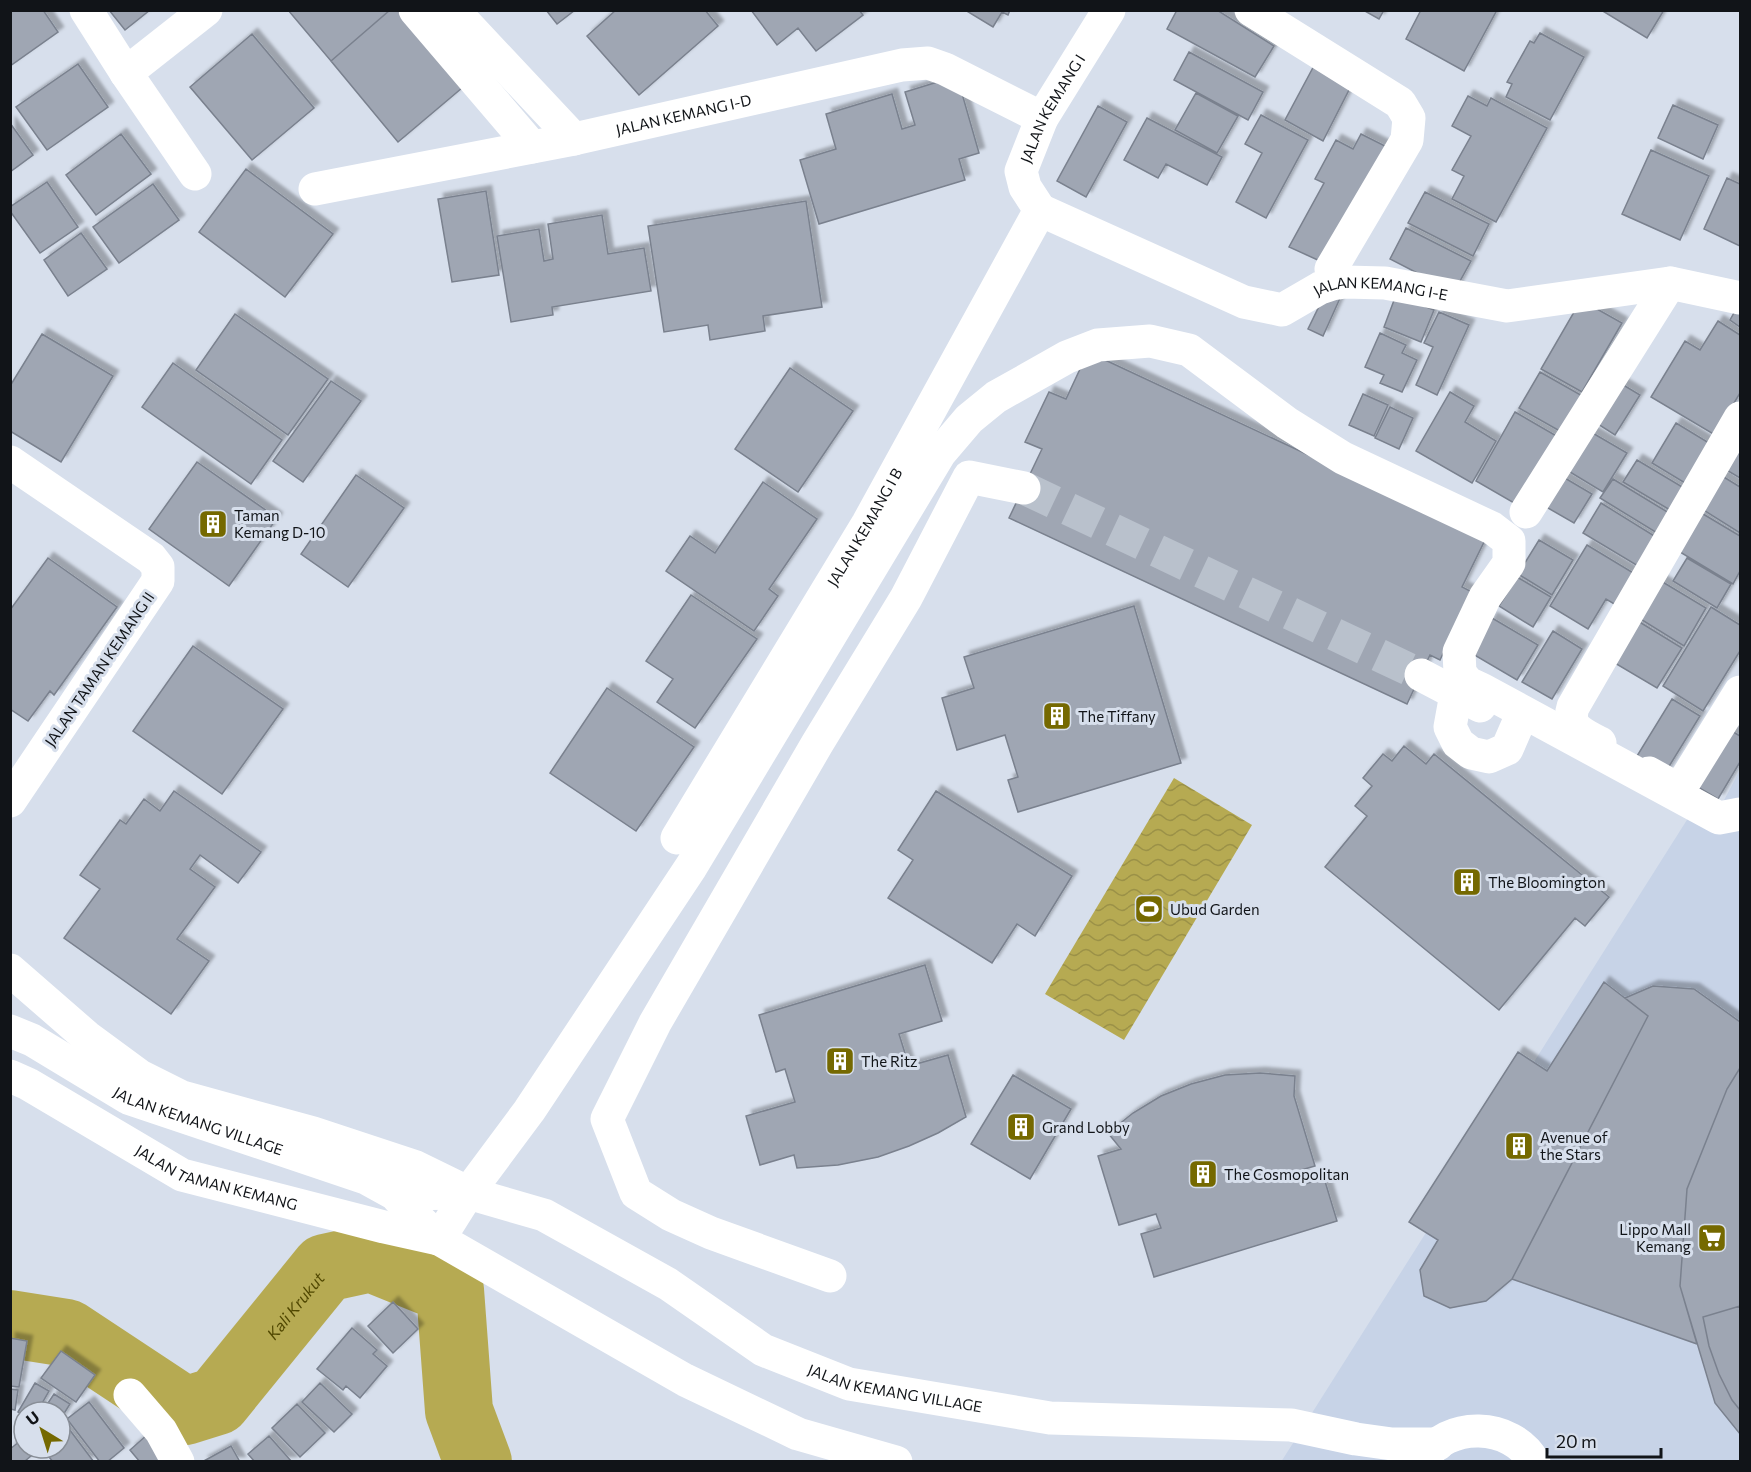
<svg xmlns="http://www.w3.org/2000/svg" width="1751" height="1472" viewBox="0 0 1751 1472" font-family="Commissioner,sans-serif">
  <defs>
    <pattern id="water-waves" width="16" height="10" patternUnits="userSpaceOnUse" patternTransform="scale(1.5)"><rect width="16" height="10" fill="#b6aa52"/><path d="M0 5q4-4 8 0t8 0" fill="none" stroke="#9b9147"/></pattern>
    <filter id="shadow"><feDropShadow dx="5.5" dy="-5.5" stdDeviation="1.5" flood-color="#0004"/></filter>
  </defs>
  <rect width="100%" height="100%" fill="#d7dfec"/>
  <path fill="#c7d3e7" d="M1740,770V1461L1281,1462L1697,804L1721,806Z"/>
  <path fill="url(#water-waves)" d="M1174,778L1252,825L1124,1040L1045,994Z"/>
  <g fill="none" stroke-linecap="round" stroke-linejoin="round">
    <path stroke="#b6aa52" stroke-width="68" id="s1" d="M10,1324L67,1333L185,1411L217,1401L325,1268L371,1258L450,1290L459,1411L478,1462"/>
  </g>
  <path fill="#9fa6b3" stroke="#7a818e" stroke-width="1.5" filter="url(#shadow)" d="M10,10H43L58,32L10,66Z
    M109,10H150L125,30Z
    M288,10H390L331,61Z
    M390,10H397L462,88L398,142L331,61Z
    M546,10H575L557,24Z
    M616,10H705L718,26L639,95L587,36Z
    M751,10H859L863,15L816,51L798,28L777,45Z
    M965,10H1010L1008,15L1002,12L993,27Z
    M1177,10H1217L1274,46L1255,77L1167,29Z
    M1363,10H1384L1379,19Z
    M1421,10H1497L1464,71L1406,39Z
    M1601,10H1664L1647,38Z
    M1540,33L1584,57L1550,120L1506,97L1512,84L1507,82L1530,41L1534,43Z
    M252,34L314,108L252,160L190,87Z
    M1189,52L1263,92L1248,120L1174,80Z
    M1316,62L1353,82L1323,141L1285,120Z
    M78,64L108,107L47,150L16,107Z
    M957,76L979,153L959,159L965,180L819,224L800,160L836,149L826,114L892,94L902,129L915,125L905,92Z
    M1196,93L1238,116L1217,153L1175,130Z
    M1468,96L1487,106L1491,98L1547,128L1496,222L1452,199L1464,176L1452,170L1471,136L1452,126Z
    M1673,105L1718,125L1703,159L1658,138Z
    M1098,106L1127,122L1086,197L1057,181Z
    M1261,115L1308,140L1266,218L1236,202L1262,153L1245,144Z
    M1147,118L1222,157L1207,185L1166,164L1158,178L1124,160Z
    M10,123L33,155L10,172Z
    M121,134L151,174L96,215L66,175Z
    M1361,134L1387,147L1320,261L1289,247L1324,183L1315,179L1336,140L1353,149Z
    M1651,150L1709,176L1680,240L1622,214Z
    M246,169L333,234L285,297L199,232Z
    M1727,178L1740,184V246L1704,229Z
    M47,182L78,227L40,253L10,211V207Z
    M153,184L179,220L119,263L93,227Z
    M486,191L499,275L452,282L438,199Z
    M1425,192L1489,224L1473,256L1408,223Z
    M806,201L822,307L763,316L765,331L710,340L708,325L664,332L648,226Z
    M602,215L608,254L644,248L651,291L552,307L553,315L511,322L497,236L539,229L544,261L553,259L548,224Z
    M1406,228L1471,261L1454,292L1390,259Z
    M81,233L107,269L68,296L44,260Z
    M1327,290L1341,296L1323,336L1308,329Z
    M1396,295L1434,310L1421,342L1384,327Z
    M1581,300L1622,323L1582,392L1541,369Z
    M1740,302V327L1730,320Z
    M1439,312L1469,325L1437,395L1416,385L1433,347L1424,343Z
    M235,314L328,379L288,435L196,370Z
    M1718,321L1740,335V393L1715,435L1651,397L1685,341L1700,350Z
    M1380,333L1406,345L1402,353L1417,360L1402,392L1380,383L1384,375L1365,367Z
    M42,334L113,376L61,462L10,431V386Z
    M1088,352L1486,538L1462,587L1472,592L1440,660L1430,655L1407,704L1009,518L1042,449L1025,442L1049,392L1066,399Z
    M173,363L282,440L251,484L142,407Z
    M790,368L853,411L798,492L735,449Z
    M1540,372L1586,398L1565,434L1519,408Z
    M1615,380L1640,395L1615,435L1590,419Z
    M331,381L361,401L303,482L273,461Z
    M1450,392L1474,406L1465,422L1496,441L1472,483L1416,451Z
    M1363,394L1388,405L1374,436L1349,425Z
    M1390,407L1413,418L1399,449L1375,438Z
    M1515,412L1560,438L1521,507L1476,481Z
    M1676,423L1714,446L1690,486L1652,463Z
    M1584,428L1627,453L1603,492L1560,466Z
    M1740,436V478L1718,465Z
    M1637,460L1689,491L1675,513L1623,482Z
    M197,462L277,518L229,586L149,529Z
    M1714,471L1740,487V533L1694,504Z
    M1558,474L1592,494L1574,523L1541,504Z
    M356,475L404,508L348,587L301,554Z
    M1613,479L1674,516L1662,536L1600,498Z
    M763,482L817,519L769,589L778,596L754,631L666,571L690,536L715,553Z
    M1601,503L1656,537L1638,566L1583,533Z
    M1693,508L1740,536V571L1733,584L1670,546Z
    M1539,540L1573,560L1552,595L1518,574Z
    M1587,545L1640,577L1621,608L1606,599L1588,629L1550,606Z
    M48,558L117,607L54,695L50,691L28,721L10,709V610Z
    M1687,558L1731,584L1717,608L1673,581Z
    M1517,577L1551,597L1533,627L1499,606Z
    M1656,578L1706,608L1684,646L1634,615Z
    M691,595L757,639L695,728L657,702L673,679L646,661Z
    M1134,606L1181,763L1018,812L1008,780L1018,777L1005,735L957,750L942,698L974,688L964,657Z
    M1711,607L1740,625V651L1703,711L1663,686Z
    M1492,618L1538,645L1517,680L1471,653Z
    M1633,618L1682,648L1657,688L1608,659Z
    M1553,631L1582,649L1552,699L1522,682Z
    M193,646L283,709L222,794L133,731Z
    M607,688L694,747L636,831L550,773Z
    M1672,699L1700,716L1665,773L1637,756Z
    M1725,727L1740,736V762L1718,799L1691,783Z
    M1404,746L1426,764L1434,754L1609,897L1585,926L1575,918L1499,1010L1325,867L1367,816L1355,806L1372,786L1363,778L1383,754L1392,761Z
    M174,791L261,852L238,883L200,855L190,869L215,887L177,939L209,961L171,1014L64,938L100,889L80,875L120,820L126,824L144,799L160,811Z
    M936,791L1072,876L1035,936L1017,924L992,963L888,898L913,860L898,850Z
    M925,965L942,1021L899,1034L909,1066L948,1055L966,1117L938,1133L909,1146L878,1157L838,1165L797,1168L794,1155L760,1165L746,1116L795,1102L785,1069L776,1072L759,1015Z
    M1604,982L1648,1016L1512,1279L1486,1301L1450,1308L1424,1296L1420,1270L1438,1240L1409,1222L1518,1052L1547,1071Z
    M1653,986L1694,989L1740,1022V1068L1727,1089L1687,1189L1680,1286L1697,1344L1512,1279L1648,1016L1625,998Z
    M1740,1068V1434L1715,1403L1680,1286L1687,1189L1727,1089Z
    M1260,1073L1295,1076L1294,1096L1315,1166L1301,1170L1305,1184L1324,1178L1337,1221L1154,1277L1141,1234L1161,1228L1156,1214L1119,1225L1098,1156L1121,1149L1108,1133L1133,1113L1161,1096L1191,1084L1225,1075Z
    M1013,1075L1071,1109L1030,1179L971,1144Z
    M393,1302L418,1329L393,1353L368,1326Z
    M1740,1306V1410L1732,1400L1719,1374L1709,1346L1703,1317Z
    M352,1328L377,1350L373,1354L387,1366L360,1398L346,1386L343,1390L317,1369Z
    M10,1338L27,1341L19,1387L10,1386Z
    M61,1351L95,1375L76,1402L41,1378Z
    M35,1383L49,1391L37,1412H24V1415L18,1412Z
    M320,1383L352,1414L334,1432L302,1402Z
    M10,1389L18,1390L15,1410L10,1409Z
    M54,1394L70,1404L60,1420V1412H42Z
    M89,1402L124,1448L107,1462H100L67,1419Z
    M297,1404L325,1433L300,1457L272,1428Z
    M66,1425L94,1462H53L42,1448H60V1430Z
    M148,1434L172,1462H140L130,1450Z
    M269,1436L292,1462H255L248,1454Z
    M24,1438V1448H40L24,1462H11L10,1449Z
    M231,1446L240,1462H202Z"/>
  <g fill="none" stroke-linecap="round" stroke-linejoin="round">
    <path stroke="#b9c1cc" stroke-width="33" stroke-dasharray="33 16" stroke-linecap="butt" d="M1024,488L1421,675"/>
    <g stroke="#fff" stroke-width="33">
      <path d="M86,10L126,73L195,174"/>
      <path d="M415,10L532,147"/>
      <path d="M453,10L574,139"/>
      <path d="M1251,10L1400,103L1409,118L1407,140L1331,269"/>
      <path d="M126,73L206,10"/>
      <path id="s2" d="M315,189L574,139L902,65L928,63L945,69L1042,118"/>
      <path id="s3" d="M1040,210L1244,302L1282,310L1320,288L1332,284L1345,282L1385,283L1507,306L1670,283L1740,298"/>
      <path id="s4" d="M1040,210L1025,187L1021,171L1042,118L1109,10"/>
      <path d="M10,462L151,558L158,567V581L10,801"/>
      <path d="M1526,512L1670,283"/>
      <path d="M1421,675L1480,706"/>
      <path d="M1456,694L1450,727L1458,743L1471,753L1489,757L1507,749L1517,726"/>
      <path d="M1600,743C1584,734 1566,729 1573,707L1740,418"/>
      <path d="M1649,773L1672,786L1679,784L1686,779L1740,692"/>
      <path id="s5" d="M677,838L868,523L1040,210"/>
      <path d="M10,970L87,1037L140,1076L182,1097L313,1133L416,1167L461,1189"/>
      <path id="s6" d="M10,1031L32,1040L128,1098L366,1178L395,1194L410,1211L439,1239L685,1380L798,1434L896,1462"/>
      <path id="s7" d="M10,1076L28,1084L182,1175L384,1227L438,1239"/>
      <path id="s8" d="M395,1194L468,1193L544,1215L668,1284L763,1350L849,1384L1050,1418L1291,1425L1356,1439L1392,1444H1438"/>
      <path d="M439,1239L468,1193L529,1111L691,867L940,453L969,419L996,397L1067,357L1098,345L1150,341L1189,350L1287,423L1343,458L1492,528L1509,541V563L1485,597L1459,652L1460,673L1468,683L1483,690L1719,818L1740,814"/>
      <path d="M830,1276L711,1233L671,1215L636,1193L607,1119L655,1023L817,744L906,598L969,477L1024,488"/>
      <path d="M130,1395L161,1431L178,1462"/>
      <path d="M1423,1460C1446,1420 1512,1422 1534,1462"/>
    </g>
  </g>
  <defs>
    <g id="building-square" transform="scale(1.5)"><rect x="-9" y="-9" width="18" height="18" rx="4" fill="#756900" stroke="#d7dfec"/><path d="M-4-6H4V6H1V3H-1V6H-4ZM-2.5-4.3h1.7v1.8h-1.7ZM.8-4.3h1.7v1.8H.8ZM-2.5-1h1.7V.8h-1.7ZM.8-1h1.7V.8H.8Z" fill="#fff"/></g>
    <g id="stadium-square" transform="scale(1.5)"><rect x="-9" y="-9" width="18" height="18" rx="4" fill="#756900" stroke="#d7dfec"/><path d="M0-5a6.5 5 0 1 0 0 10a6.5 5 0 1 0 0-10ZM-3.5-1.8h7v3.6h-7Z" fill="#fff"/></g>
    <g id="supermarket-square" transform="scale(1.5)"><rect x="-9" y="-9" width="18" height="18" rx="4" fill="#756900" stroke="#d7dfec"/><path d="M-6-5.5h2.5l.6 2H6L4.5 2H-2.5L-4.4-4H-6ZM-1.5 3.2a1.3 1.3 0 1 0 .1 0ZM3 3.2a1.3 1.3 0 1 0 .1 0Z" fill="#fff"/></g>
  </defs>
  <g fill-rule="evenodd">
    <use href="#building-square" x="213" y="524"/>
    <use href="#building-square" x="1057" y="716"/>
    <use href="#building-square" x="1467" y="882"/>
    <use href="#stadium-square" x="1149" y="909"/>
    <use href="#building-square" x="840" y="1061"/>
    <use href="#building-square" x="1021" y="1127"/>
    <use href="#building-square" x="1519" y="1146"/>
    <use href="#building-square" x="1203" y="1174"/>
    <use href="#supermarket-square" x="1712" y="1238"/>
  </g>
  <g text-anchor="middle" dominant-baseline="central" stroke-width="6" stroke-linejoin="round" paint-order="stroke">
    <g font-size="15" fill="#111418" stroke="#d7dfec">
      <text stroke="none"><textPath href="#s4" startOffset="114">JALAN KEMANG I</textPath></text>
      <text stroke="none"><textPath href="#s2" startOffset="376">JALAN KEMANG I-D</textPath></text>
      <text stroke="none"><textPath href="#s3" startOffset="368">JALAN KEMANG I-E</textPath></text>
      <text stroke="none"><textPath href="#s5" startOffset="363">JALAN KEMANG I B</textPath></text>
      <text transform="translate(99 669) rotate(-56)">JALAN TAMAN KEMANG II</text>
      <text stroke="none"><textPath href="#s6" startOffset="210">JALAN KEMANG VILLAGE</textPath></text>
      <text stroke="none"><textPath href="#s7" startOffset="232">JALAN TAMAN KEMANG</textPath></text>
      <text stroke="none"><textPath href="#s8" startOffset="548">JALAN KEMANG VILLAGE</textPath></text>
    </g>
    <g font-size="15" fill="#111418" stroke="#d7dfec" text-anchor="start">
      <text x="234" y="515">Taman<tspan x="234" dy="17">Kemang D-10</tspan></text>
      <text x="1078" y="716">The Tiffany</text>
      <text x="1488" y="882">The Bloomington</text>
      <text x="1170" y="909">Ubud Garden</text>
      <text x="861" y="1061">The Ritz</text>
      <text x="1042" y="1127">Grand Lobby</text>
      <text x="1540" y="1137">Avenue of<tspan x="1540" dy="17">the Stars</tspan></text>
      <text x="1224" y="1174">The Cosmopolitan</text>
      <text x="1691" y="1229" text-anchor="end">Lippo Mall<tspan x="1691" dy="17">Kemang</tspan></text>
    </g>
    <g font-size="16" font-style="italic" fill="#504700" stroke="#d7dfec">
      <text stroke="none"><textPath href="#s1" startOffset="356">Kali Krukut</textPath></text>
    </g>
  </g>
  <rect width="1751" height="1472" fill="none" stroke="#111418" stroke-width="24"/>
  <g transform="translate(42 1430) rotate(322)"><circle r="28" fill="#d7dfec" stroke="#888e97" stroke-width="1.5"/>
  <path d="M0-4.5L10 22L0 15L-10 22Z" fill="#756900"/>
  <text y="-9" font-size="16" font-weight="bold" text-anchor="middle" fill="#111418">U</text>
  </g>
  <path d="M1547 1448v9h114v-9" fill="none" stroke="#111418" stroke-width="3"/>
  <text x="1556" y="1448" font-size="18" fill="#111418" stroke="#d7dfec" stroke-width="4.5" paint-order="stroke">20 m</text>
</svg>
